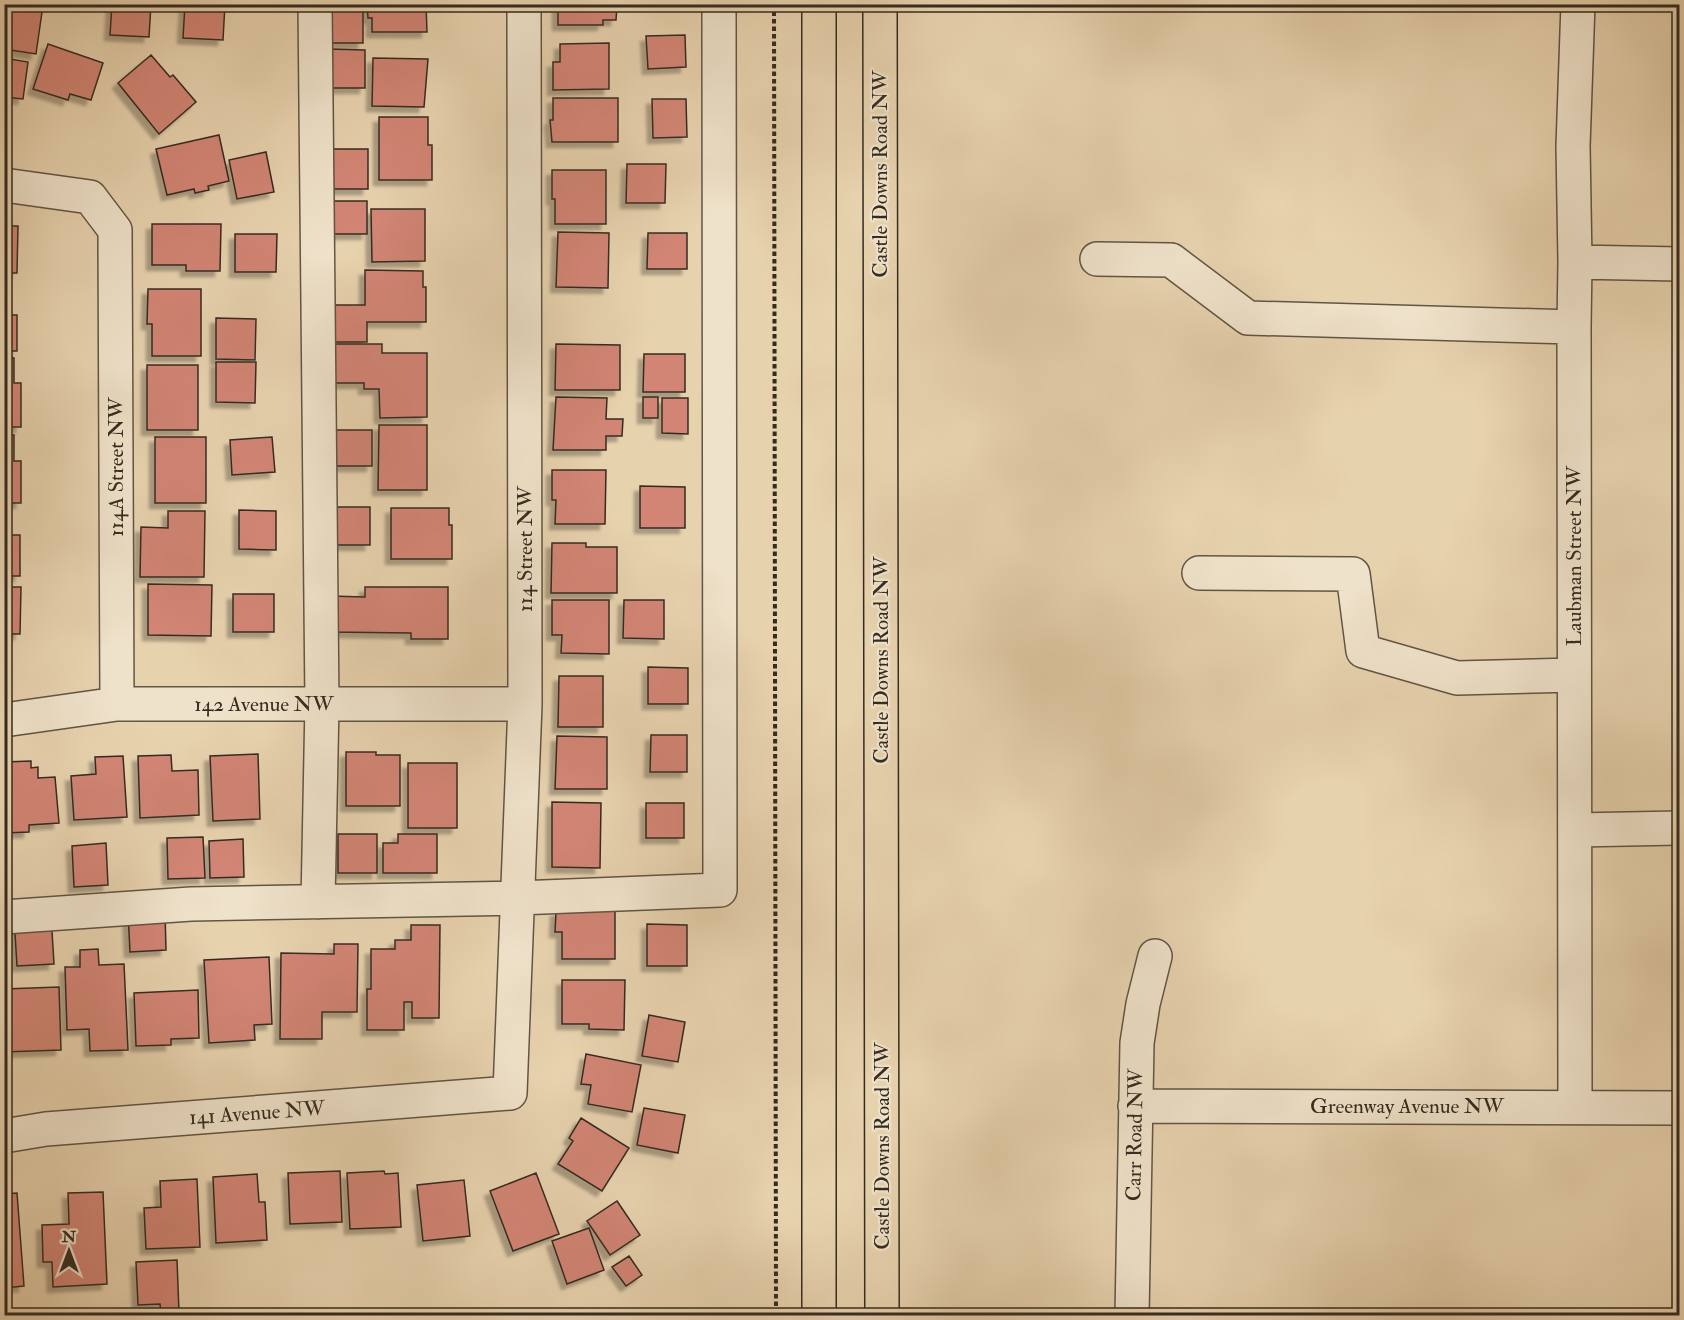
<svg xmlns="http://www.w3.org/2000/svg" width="1684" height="1320" viewBox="0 0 1684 1320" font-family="'IM FELL Double Pica',serif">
  <defs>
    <filter id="shadow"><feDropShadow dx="-5.5" dy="5.5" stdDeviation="1.5" flood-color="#0004"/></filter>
  </defs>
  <rect width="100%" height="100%" fill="#e7d2ae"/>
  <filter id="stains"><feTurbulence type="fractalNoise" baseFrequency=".00333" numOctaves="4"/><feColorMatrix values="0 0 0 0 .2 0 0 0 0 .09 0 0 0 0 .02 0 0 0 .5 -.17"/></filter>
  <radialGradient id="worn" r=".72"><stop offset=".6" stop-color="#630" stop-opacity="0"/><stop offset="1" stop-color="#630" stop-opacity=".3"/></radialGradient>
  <path fill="#d28575" stroke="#342b21" stroke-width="1.5" filter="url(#shadow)" d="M112,4H151L149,37L110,35Z
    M185,4H225L223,40L183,38Z
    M367,4H426L427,32H372V18H368Z
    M558,4L617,6L616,20H603V25H558Z
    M4,7L42,12L36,54L4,49Z
    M328,9H363V43H328Z
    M685,35L686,67L648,69L646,36Z
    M609,43V89L553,90V62H560V44Z
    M48,44L103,63L91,100L70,94L68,100L33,89Z
    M329,49L365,50V88H328Z
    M151,55L170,77L173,75L196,102L159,134L118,83Z
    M4,58L28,62L23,99L4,97Z
    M373,58L428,59L424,107L372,106Z
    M553,98H618V142H552L550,120H553Z
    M652,99H686L687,137L653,138Z
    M379,117H428V145H432V180H379Z
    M219,135L229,181L208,186L209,190L195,193L194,189L167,195L156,149Z
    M330,149H368V189H330Z
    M266,152L274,192L237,199L229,160Z
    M627,164H666L665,203H626Z
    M552,170H606V224H555V199H552Z
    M330,201H367V234H330Z
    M371,209H425V261L372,262Z
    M152,224H221L220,271H186V265H152Z
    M4,226H18L17,273H4Z
    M558,232L609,233L608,288L556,287Z
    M648,233H687V269H647Z
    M235,234H277L276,272H235Z
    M365,270L423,271V287H426V322H367V342H325L326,305H365Z
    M4,284H11V315H17V351H4Z
    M148,289H201V356H152V324H147Z
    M216,318L256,319L255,360L216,359Z
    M328,344H382V353H427V417L380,418L379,389H364V383H328Z
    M556,344L620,345V390H555Z
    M644,354H685V392H643Z
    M4,358H14V383H21V427H4Z
    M216,362H256L255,403L216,402Z
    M147,365H198V430H147Z
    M556,397L607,398L606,419H623L622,436H606V450H553Z
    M643,397H658V418H643Z
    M662,398H688V434L662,433Z
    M379,425H427V490H378Z
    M332,430H372V466H332Z
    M4,435H14V461H21V503H4Z
    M155,437H206V503H155Z
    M272,437L275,472L232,475L230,440Z
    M552,470H606L605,524H555L556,500H552Z
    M640,486L685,487V528H640Z
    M332,507H370V545H332Z
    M391,508H449V525H452V559H391Z
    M239,510L276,511V550L239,549Z
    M4,511H11V535H20V576H4Z
    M168,511H205L204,577H140L141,527L168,528Z
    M552,543H586V547H617V593H551Z
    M148,584L212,585L211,636L148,635Z
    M4,587H21L20,634H4Z
    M365,587H448V639H411V633L330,632V596L365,597Z
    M233,594H274V632H233Z
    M552,600H609V654L561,653L562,635H552Z
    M624,600H664V639L623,638Z
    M648,667L688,668V704H648Z
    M559,676H603V727H558Z
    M651,735H687V772H650Z
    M557,736L607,737V789H555Z
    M346,752H376V755H400V806H346Z
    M258,754L260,819L213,821L210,756Z
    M171,755L172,771L198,770L199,815L140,818L138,756Z
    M123,756L127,817L74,820L71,776L96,774L95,757Z
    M31,761V768L38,767V778L55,777L59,823L29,825V832L4,833V762Z
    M408,763H457V828H408Z
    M552,802L601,803L600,868L552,867Z
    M646,803H684V838H646Z
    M338,834H377V873H338Z
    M398,834H437V873H383V843H398Z
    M203,837L205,878L168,879L167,838Z
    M243,839L244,877L210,878L209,841Z
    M106,843L108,885L74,887L72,846Z
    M165,911L166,950L130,952L128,912Z
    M556,911H615V959H562V932H555Z
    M51,915L54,964L17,966L14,917Z
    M647,924L687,925V966H647Z
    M411,925H440L439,1018H412V1002H404V1030H367V989H371V949H395V940H411Z
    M334,944H358L357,1012H322V1039H280L281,953L334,954Z
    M98,949L99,965L124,964L128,1050L90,1051L89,1029L67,1030L65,967H80V950Z
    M269,957L272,1024L254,1025L255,1040L209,1043L204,960Z
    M562,980H625L624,1030L589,1029V1024H562Z
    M59,987L61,1050L4,1052V989Z
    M198,990L199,1038L171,1039V1045L136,1046L134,993Z
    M649,1015L685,1022L678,1062L642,1056Z
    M586,1054L641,1065L632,1112L588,1104L591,1085L581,1084Z
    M644,1108L685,1115L678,1153L637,1145Z
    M581,1118L629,1148L602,1191L558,1164L573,1141L569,1138Z
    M340,1171L342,1222L290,1224L288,1173Z
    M384,1171L385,1174L398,1173L401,1227L350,1229L347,1173Z
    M536,1173L559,1234L513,1251L490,1191Z
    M257,1174L259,1202H265L267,1240L216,1243L213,1177Z
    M197,1179L200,1247L146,1249L144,1208L161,1207L160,1181Z
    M464,1180L470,1236L423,1241L417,1185Z
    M103,1192L107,1284L53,1287L52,1262H43L42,1225L69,1224L68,1193Z
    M17,1193L24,1286L4,1288V1194Z
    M617,1201L640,1235L610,1255L587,1221Z
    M589,1228L604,1270L567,1284L552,1241Z
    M629,1256L642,1275L626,1286L612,1267Z
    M177,1260L179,1312L161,1313L160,1304L138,1305L136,1262Z"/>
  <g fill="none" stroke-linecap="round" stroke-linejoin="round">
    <g stroke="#615544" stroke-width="36">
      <path id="minor" d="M315,4L322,704L318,902
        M4,185L90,197L115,230L117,704
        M1097,259L1171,260L1248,318L1574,327
        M1575,262L1680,264
        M1199,573L1353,574L1363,651L1457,678L1574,675
        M4,720L117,704H525
        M1575,830L1680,828
        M4,917L191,904L518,898L720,890L719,4
        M1135,1106L1680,1108
        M1575,1107L1574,327L1575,262L1573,146L1578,4
        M4,1136L46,1129L510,1093L525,704L524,4
        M1132,1316L1137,1043L1143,1004L1155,956"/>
    </g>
    <g stroke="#342b21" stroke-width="36">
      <path id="major" d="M819,4V1316
        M880,4L882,1316"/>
    </g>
    <path stroke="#342b21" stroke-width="4" stroke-dasharray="4.5 3" stroke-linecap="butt" d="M774,4L776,1316"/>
    <use href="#minor" stroke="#efe2ca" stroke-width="33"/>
    <use href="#major" stroke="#e7d2ae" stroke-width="33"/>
  </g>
  <g text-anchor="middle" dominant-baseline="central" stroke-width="4.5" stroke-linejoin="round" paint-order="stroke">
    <g font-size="21" fill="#342b21" stroke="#efe2ca">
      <text transform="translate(880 174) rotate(-90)">Castle Downs Road NW</text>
      <text transform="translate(116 467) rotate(-90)">114A Street NW</text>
      <text transform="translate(525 549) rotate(-90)">114 Street NW</text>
      <text transform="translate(1574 556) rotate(-90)">Laubman Street NW</text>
      <text transform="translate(881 660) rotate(-90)">Castle Downs Road NW</text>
      <text x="264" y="704">142 Avenue NW</text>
      <text x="1407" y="1106">Greenway Avenue NW</text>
      <text transform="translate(257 1113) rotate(-4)">141 Avenue NW</text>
      <text transform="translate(1135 1135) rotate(-89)">Carr Road NW</text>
      <text transform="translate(882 1146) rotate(-90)">Castle Downs Road NW</text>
    </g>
  </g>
  <rect width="1684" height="1320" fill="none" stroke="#e7d2ae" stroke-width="24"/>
  <rect x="6" y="6" width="1672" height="1308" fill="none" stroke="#342b21" stroke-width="3"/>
  <rect x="12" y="12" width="1660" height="1296" fill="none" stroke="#342b21" stroke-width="1.5"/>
  <g transform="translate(69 1251)" stroke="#efe2ca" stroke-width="4.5" paint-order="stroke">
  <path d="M0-4.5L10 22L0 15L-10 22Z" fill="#342b21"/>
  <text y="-9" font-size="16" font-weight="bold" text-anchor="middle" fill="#342b21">N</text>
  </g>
  <rect width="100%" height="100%" filter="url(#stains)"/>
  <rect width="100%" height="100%" fill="url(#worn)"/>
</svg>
